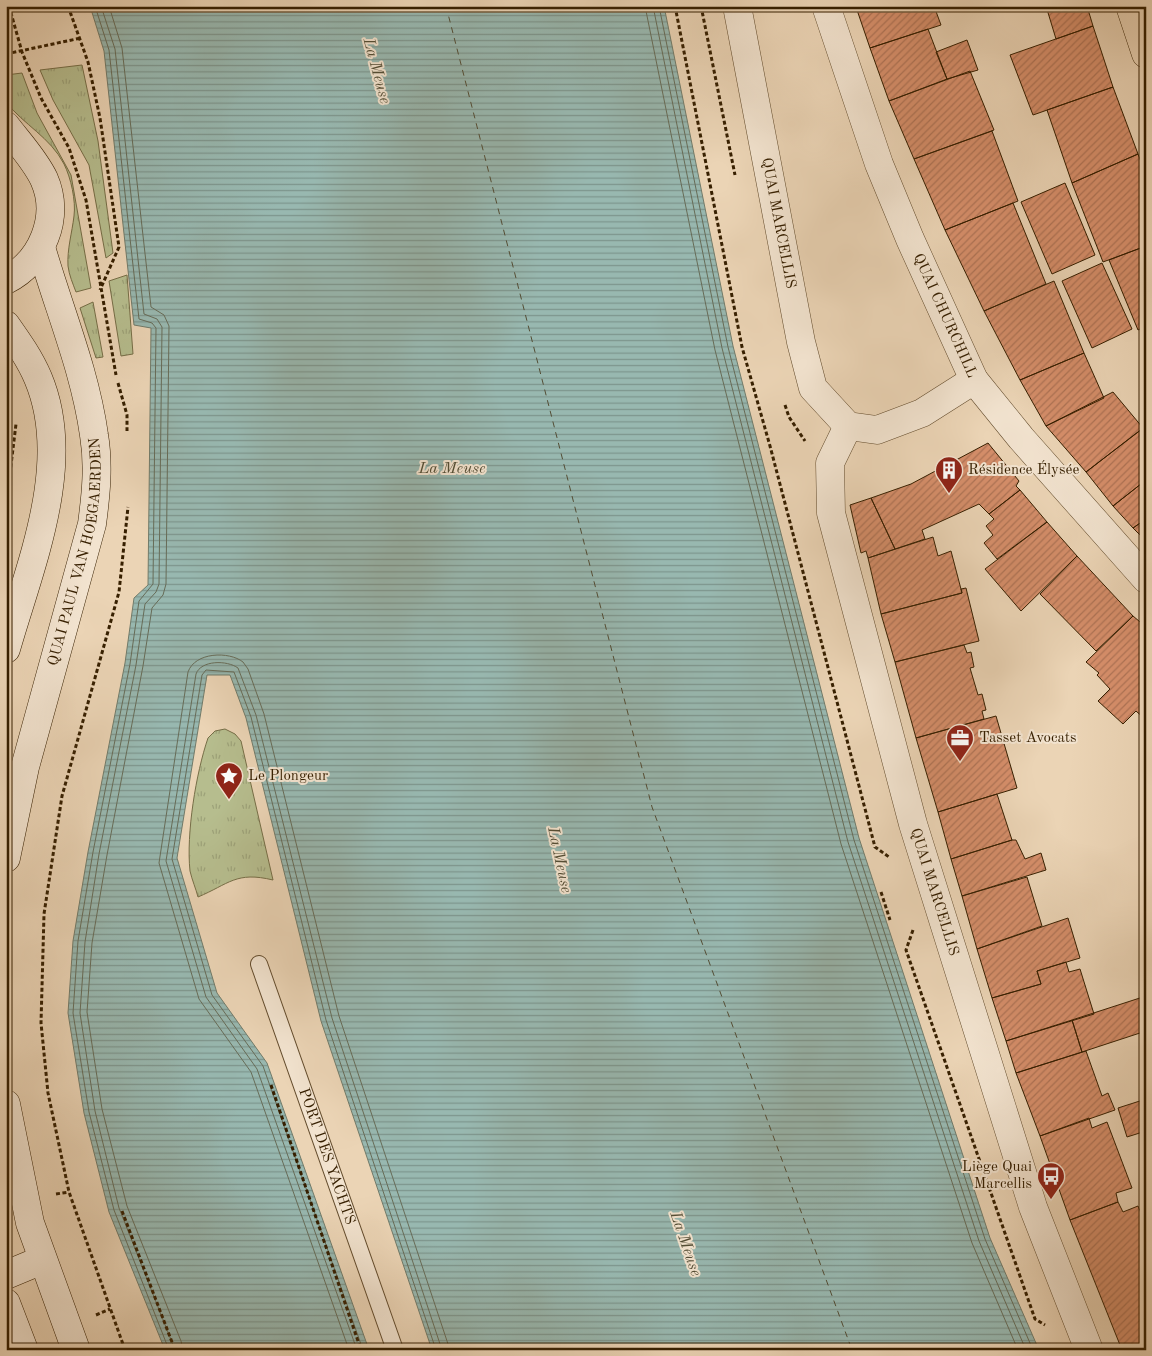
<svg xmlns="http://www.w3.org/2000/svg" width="1152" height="1356" viewBox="0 0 1152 1356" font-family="'Old Standard TT',serif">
  <defs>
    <pattern id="grass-tufts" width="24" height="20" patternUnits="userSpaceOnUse" patternTransform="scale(1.25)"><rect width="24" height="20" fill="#b6bd8e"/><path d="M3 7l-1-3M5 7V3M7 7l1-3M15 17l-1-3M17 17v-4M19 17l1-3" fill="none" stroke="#9da279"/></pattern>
    <pattern id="water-rules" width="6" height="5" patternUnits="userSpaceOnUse" patternTransform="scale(1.25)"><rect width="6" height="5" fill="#98b8b0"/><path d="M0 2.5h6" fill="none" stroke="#7d958d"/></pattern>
    <pattern id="building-hatch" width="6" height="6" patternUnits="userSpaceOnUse" patternTransform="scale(1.25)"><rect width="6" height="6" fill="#d58e6a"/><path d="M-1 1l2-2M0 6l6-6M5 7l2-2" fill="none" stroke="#ae7355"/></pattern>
  </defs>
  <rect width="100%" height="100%" fill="#ebd4b5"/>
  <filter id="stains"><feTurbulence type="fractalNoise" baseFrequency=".004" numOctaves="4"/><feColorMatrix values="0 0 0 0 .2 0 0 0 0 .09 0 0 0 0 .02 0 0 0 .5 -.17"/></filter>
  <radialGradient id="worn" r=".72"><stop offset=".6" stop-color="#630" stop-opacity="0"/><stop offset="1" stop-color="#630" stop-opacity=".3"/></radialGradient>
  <path fill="url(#grass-tufts)" stroke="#766e47" d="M82,65L98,141L113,253L106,258L89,165L53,100L40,70Z
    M22,73L37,113L71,175L91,288L76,292C73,284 69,275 68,266C67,249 72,233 74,216C76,201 71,178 64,164C50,137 24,125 6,102V75Z
    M127,275L133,354L121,356L109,281Z
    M93,302L103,357L96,358L80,308Z
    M225,729L235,734L241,741L273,880C236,871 229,884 198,897C196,889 192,880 190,871C186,834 196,773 208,738L215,731Z"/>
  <path fill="url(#water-rules)" stroke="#717b6a" d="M90,6H664L733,346L859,838L990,1238L1039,1350H432L321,1021L246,718L230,675H207L177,858L217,993L267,1063L369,1350H165L109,1212L84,1113L68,1013L73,941L88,852L125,663L134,598L148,585L151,328L134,325L104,51Z"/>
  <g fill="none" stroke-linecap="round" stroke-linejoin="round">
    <path stroke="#676c58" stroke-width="1" d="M95,6L109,50L139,319L152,323L156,328L153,584L139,601L130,664L93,852L78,941L73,1013L89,1112L114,1210L169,1350
      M101,6L115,49L144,314L157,319L162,327L159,584L156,592L145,604L136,665L99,854L85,942L80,1013L95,1111L119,1208L175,1350
      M109,6L122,48L151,307L164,315L169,326L166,584L163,595L152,608L143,666L107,855L92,943L87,1012L102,1109L127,1206L181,1341L183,1350
      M645,6L715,350L841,844L972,1243L1018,1350
      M653,6L722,348L848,842L979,1241L1026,1350
      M659,6L728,347L854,840L985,1239L1033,1350
      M349,1350L251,1072L199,999L159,863L188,672C195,652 229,651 243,662L248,669L264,714L339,1016L450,1350
      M357,1350L257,1069L206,997L166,861L196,674C201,660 227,660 238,668L256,715L332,1018L442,1350
      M363,1350L263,1066L212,995L172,859L202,675L206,670L234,672L251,717L326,1020L436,1350"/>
    <path stroke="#534d35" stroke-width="1" stroke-dasharray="6 5" stroke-linecap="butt" d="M446,6L652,807L852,1350"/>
  </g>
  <path fill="url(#building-hatch)" stroke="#361f00" d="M934,6L941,25L870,48L856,7Z
    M1046,6H1087L1093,26L1056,39Z
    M1093,26L1113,87L1033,115L1010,55Z
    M928,29L947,79L889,101L870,48Z
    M967,40L978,70L947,79L936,52Z
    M970,71L994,130L914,159L889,101Z
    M1113,87L1138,154L1072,183L1047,110Z
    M992,131L1018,201L945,230L914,159Z
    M1138,154L1146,175V246L1103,262L1072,183Z
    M1065,183L1095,255L1052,274L1021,202Z
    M1013,203L1046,284L984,311L945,230Z
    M1146,246V326L1138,330L1109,260Z
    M1102,263L1132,329L1092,348L1062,281Z
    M1054,281L1084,353L1020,380L984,311Z
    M1084,353L1104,398L1046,426L1020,380Z
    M1113,392L1143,428L1086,472L1046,426Z
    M1146,426V451L1143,453L1146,456V480L1113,506L1086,472Z
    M988,443L1019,481L1016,486L1020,490L989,514L979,504L922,530L925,539L895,549L871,498L911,484Z
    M1146,480V519L1133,528L1113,506Z
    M1020,490L1047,522L997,559L984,543L993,535L986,526L994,519L989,514Z
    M871,498L895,549L868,558L866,551L861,553L850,505Z
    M1146,519V541L1133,528Z
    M1047,522L1077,556L1021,611L985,569Z
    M933,537L938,556L951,551L962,593L881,614L868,558Z
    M1077,556L1133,616L1096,651L1040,594Z
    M966,588L979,641L895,662L881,614L962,593L961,589Z
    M1133,616L1146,627V720L1136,711L1123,724L1098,701L1110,689L1097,675L1099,673L1086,662Z
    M964,645L967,653L971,652L974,667L970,668L978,695L982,694L986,710L982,711L984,719L916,738L895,662Z
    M996,716L1017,788L938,812L916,738Z
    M997,794L1012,840L951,859L938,812Z
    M1012,840H1016L1025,859L1041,853L1046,870L962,896L951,859Z
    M1027,877L1042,926L977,949L962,896Z
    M1068,918L1080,958L1037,971L1041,984L992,998L977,949Z
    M1066,962L1069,972L1080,969L1094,1014L1006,1041L992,998L1041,984L1037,971Z
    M1146,996V1031L1082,1052L1072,1020Z
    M1072,1020L1082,1052L1016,1073L1006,1041Z
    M1086,1051L1102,1096L1108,1093L1115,1110L1040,1136L1016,1073Z
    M1146,1099V1131L1127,1137L1118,1108Z
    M1089,1118L1092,1128L1107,1122L1132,1188L1116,1193L1118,1202L1070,1220L1040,1136Z
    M1118,1202L1123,1212L1138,1206L1146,1225V1350H1122L1070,1220Z"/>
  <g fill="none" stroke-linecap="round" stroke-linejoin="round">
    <g stroke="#634c2d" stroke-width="18">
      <g id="lane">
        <path id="s1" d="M259,964L395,1350"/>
      </g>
    </g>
    <g stroke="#634c2d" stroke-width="29">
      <g id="street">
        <path id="s2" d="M737,6L801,342L813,388L848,426L877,430L922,413L974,380"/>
        <path id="s3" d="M826,6L879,164L910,239L974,380L1021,438L1146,579"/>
        <path id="s4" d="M848,426L830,463L831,513L913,824L1033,1207L1089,1350"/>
      </g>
    </g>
    <g stroke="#361f00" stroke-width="29">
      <g id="secondary">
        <path d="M6,126C19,143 35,160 44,179C61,217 42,262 6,280"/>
        <path d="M6,325C18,342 30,359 38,378C74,463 30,565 6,649"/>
        <path id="s5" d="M6,858L25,767L92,524C96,494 99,465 94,435C85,370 59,310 41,247"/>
        <path d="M6,1104L30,1223L76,1350"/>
        <path d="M6,1275L42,1260"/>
        <path d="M6,1303L24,1350"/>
      </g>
    </g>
    <g stroke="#361f00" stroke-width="29">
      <path id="primary" d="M1130,6L1146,54"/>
    </g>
    <path stroke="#361f00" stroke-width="3" stroke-dasharray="4 2.5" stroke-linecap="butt" d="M9,6L22,52L41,98L69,148L86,200L116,375
      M68,6L88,62L100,118L119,247L100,290
      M675,6L742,347L770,446L875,847L889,857
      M701,6L735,175
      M6,54L81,38
      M118,383L127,415V431
      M785,405L789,417L805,441
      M6,506L16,424
      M881,892L890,920
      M913,930L906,950L1035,1319L1045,1325
      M271,1085L361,1350
      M56,1194L69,1192
      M122,1211L175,1350
      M96,1315L110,1309
      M125,1350L69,1192L48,1093L41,1023L44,914L62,796L119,592L128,507"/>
    <use href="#lane" stroke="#f2e3cf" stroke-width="16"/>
    <use href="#street" stroke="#f2e3cf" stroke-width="28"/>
    <use href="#secondary" stroke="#f2e3cf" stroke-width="28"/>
    <use href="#primary" stroke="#ebd4b5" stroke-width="28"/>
  </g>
  <defs>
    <g id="building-pin" transform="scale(1.4375)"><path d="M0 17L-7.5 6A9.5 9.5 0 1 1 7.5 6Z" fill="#8f2418" stroke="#f2e3cf"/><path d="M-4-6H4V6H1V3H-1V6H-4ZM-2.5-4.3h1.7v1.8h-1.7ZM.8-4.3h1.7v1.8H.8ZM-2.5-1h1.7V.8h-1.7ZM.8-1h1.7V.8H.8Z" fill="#fff"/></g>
    <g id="office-pin" transform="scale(1.4375)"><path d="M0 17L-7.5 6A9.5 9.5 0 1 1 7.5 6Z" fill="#8f2418" stroke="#f2e3cf"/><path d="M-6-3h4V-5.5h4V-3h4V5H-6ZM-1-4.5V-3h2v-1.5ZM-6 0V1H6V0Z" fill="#fff"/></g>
    <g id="sight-pin" transform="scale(1.4375)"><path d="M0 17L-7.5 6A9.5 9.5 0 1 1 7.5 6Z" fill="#8f2418" stroke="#f2e3cf"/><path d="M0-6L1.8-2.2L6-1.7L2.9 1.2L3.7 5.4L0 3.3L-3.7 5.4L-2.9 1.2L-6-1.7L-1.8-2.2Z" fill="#fff"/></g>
    <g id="bus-pin" transform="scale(1.4375)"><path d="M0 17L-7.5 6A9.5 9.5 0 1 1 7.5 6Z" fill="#8f2418" stroke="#f2e3cf"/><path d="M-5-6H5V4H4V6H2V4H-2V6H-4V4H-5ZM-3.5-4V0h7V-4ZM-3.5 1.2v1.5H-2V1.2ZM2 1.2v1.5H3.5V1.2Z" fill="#fff"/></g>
  </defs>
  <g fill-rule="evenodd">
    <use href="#building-pin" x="949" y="470"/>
    <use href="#office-pin" x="960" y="738"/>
    <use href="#sight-pin" x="229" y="776"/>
    <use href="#bus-pin" x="1051" y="1176"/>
  </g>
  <g text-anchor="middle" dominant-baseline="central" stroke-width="4" stroke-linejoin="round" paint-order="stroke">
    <g font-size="15" fill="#361f00" stroke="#f2e3cf">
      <text stroke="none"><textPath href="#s2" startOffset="221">QUAI MARCELLIS</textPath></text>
      <text stroke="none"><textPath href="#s3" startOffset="332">QUAI CHURCHILL</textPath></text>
      <text stroke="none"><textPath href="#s5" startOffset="315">QUAI PAUL VAN HOEGAERDEN</textPath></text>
      <text stroke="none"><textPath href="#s4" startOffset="484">QUAI MARCELLIS</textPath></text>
      <text stroke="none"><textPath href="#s1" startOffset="204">PORT DES YACHTS</textPath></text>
    </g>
    <g font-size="15" fill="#361f00" stroke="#f2e3cf" text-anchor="start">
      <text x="968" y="470">Résidence Élysée</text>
      <text x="979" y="738">Tasset Avocats</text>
      <text x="248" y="776">Le Plongeur</text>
      <text x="1032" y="1167" text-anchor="end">Liège Quai<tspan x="1032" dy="17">Marcellis</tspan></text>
    </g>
    <g font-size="16" font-style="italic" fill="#534d35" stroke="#f2e3cf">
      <text transform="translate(376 71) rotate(75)">La Meuse</text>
      <text x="452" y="469">La Meuse</text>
      <text transform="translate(559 860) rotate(78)">La Meuse</text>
      <text transform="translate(685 1244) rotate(71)">La Meuse</text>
    </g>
  </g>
  <rect width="1152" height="1356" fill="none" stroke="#ebd4b5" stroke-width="25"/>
  <rect x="8" y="8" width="1137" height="1341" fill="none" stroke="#361f00" stroke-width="2.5"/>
  <rect x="12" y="12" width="1127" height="1331" fill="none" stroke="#361f00"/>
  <rect width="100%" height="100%" filter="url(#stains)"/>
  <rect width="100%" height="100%" fill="url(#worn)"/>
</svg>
